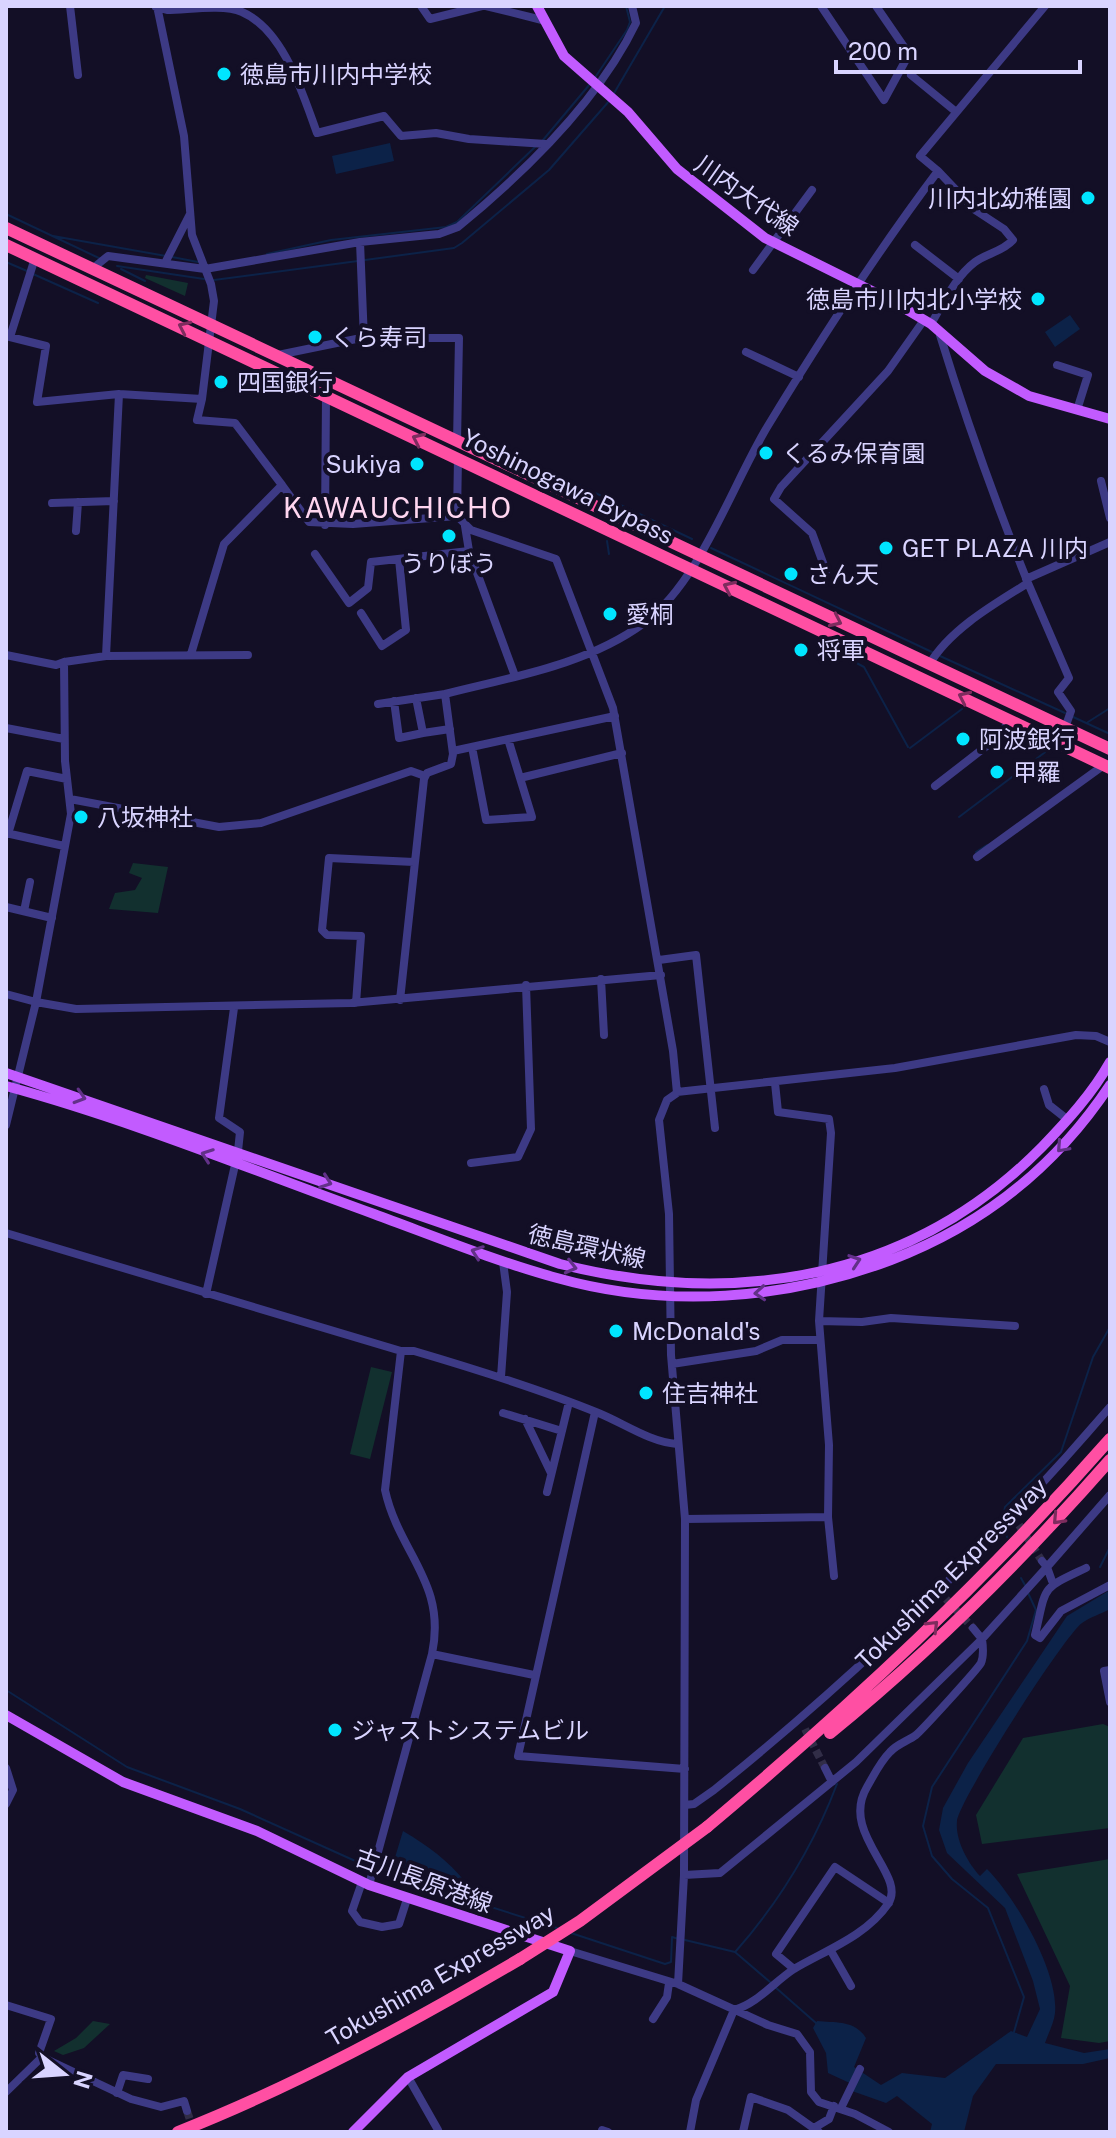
<svg xmlns="http://www.w3.org/2000/svg" width="1116" height="2138" viewBox="0 0 1116 2138" font-family="'Public Sans','Noto Sans JP',sans-serif">
  <rect width="100%" height="100%" fill="#130f26"/>
  <path fill="#12302f" d="M146,275L188,283L185,296L145,278Z
    M133,863L168,867L158,913L109,909L115,893L135,890L142,878L129,873Z
    M371,1367L392,1372L370,1459L350,1454Z
    M1103,1724L1110,1727V1828L982,1844L976,1815L1023,1738Z
    M1110,1859V2041L1099,2043L1061,2038L1070,1986L1017,1874Z
    M93,2021L110,2024L84,2048L63,2055L54,2051L76,2038Z"/>
  <path fill="#0c2248" d="M390,143L394,161L336,174L332,156Z
    M1070,315L1080,329L1055,347L1045,332Z
    M1110,1590V1609C1101,1614 1090,1617 1082,1623C1064,1636 959,1800 957,1821C955,1840 968,1863 980,1876L987,1869C1015,1897 1059,1972 1055,2013C1054,2023 1048,2034 1045,2043L1084,2053L1110,2049V2058L1083,2064H996L973,2096L964,2132H930L932,2124L897,2096L886,2103L852,2091L854,2085L828,2073L826,2053L813,2028L817,2021C836,2023 855,2020 866,2038L854,2067L881,2085L902,2073L945,2078L1011,2031L1027,2037L1040,2009L1033,1981L1005,1908L947,1853L939,1830L943,1808L968,1763L1067,1616Z
    M403,1831C428,1846 448,1860 466,1883L465,1889L393,1864Z"/>
  <g fill="none" stroke-linecap="round" stroke-linejoin="round">
    <path stroke="#0c2248" stroke-width="2" d="M594,79L627,30L630,22L626,6
      M613,95L665,6
      M543,140L590,84
      M6,214L101,259
      M53,236L166,256
      M267,254L331,240L446,227L457,222L535,147
      M172,257L198,262
      M365,260L454,248L462,243L549,170L610,100
      M6,262L27,271
      M117,266L204,279
      M121,269L145,281
      M33,274L98,303
      M214,280L358,261
      M566,479L692,539
      M607,541L609,554
      M711,548L934,653
      M838,653L864,667L908,747
      M940,656L1065,713
      M1071,716L1110,734
      M1088,722L1110,708
      M910,748L962,709
      M959,817L1048,750
      M976,852L987,845
      M1002,1523L1005,1507L1061,1452L1093,1357L1110,1327
      M1004,1529L1007,1537
      M1100,1567L1110,1547
      M1021,1578L1026,1587
      M6,1690L127,1767L240,1809L362,1864
      M387,1874L557,1928
      M571,1933L665,1964L671,1962L672,1937L679,1939
      M685,1940L735,1952L770,1982
      M736,1951C780,1901 813,1847 837,1784
      M775,1987L816,2023
      M1014,2032L1024,1997L988,1908L952,1879L932,1856L923,1826L932,1787L1027,1641L1036,1610L1028,1593"/>
    <path stroke="#312d47" stroke-width="8" stroke-dasharray="8 4" stroke-linecap="butt" d="M1019,1525L1042,1561
      M946,1599L973,1628
      M805,1729L825,1768
      M187,2111L194,2132"/>
    <path stroke="#3d3a85" stroke-width="8" d="M70,6L78,75
      M421,6L430,19L482,6
      M486,6L542,20
      M821,6L884,100L909,54L876,6
      M156,7L167,10C188,10 222,4 242,12C284,30 303,95 317,133L384,116L401,136L436,133L469,139L546,144
      M911,75L955,111
      M360,242L364,340
      M915,245L959,279
      M165,263L190,214
      M92,269L108,256L205,269L360,242L439,234L458,227C525,172 598,102 636,23L632,6
      M753,270L812,190
      M931,324C943,304 955,277 975,262C987,253 1002,252 1013,240L1004,229L975,210L938,171
      M6,336L46,346L37,402L119,394
      M10,337L35,258
      M746,352L799,377
      M278,355L361,338H459L457,442
      M1057,365L1088,375L1077,410
      M202,399L197,420L235,423L282,485
      M458,458L457,516L471,530L556,559L613,708L673,1051L677,1093L667,1100L659,1120L669,1214L671,1355L685,1519L684,1875L678,1984
      M1101,481L1110,518
      M52,503L114,501
      M325,525L326,396
      M465,526L469,551L515,676
      M76,531L78,502
      M315,554L349,603L368,588L371,562L469,551
      M826,571L812,533L774,499L781,487L888,371L924,320
      M1026,579L1110,542
      M1028,583L1069,678L1058,692L1071,711L1065,728
      M361,613L382,646L406,630L399,559
      M191,654L224,544L282,485L309,522L353,524L457,516
      M6,655L56,665L64,662
      M248,655L106,656L64,662L65,761L71,814L36,1002L76,1009L351,1003L661,975
      M106,656L119,394L202,399L214,301L211,284L192,235L184,136L157,6
      M929,665C949,630 994,604 1028,583C995,501 966,420 940,335
      M394,701L399,738L423,733L416,698
      M378,704L445,694
      M6,728L64,739
      M423,733L450,729
      M508,739L520,778L622,753
      M472,747L486,820L532,817L520,778
      M453,751L615,716
      M935,786L993,741L1011,720
      M70,799L219,827L261,823L411,771L425,776
      M6,833L64,846
      M8,834L27,771L67,779
      M977,857L1104,765
      M6,907L52,918
      M24,911L30,882
      M659,960L696,955L715,1128
      M601,979L604,1035
      M6,994L36,1002L6,1125
      M400,1000L424,779L427,773L451,764L453,754L445,694C512,677 587,665 644,623C701,581 732,484 769,424C822,337 877,252 938,171L920,156L1045,6
      M356,1003L361,936L327,935L322,930L329,858L414,862
      M234,1008L219,1118L240,1132L238,1151
      M775,1083L778,1112L829,1119L831,1133L819,1321L829,1445L828,1517L834,1576
      M1044,1089L1049,1105L1068,1120
      M677,1092L895,1068L1076,1035L1096,1036L1110,1042
      M471,1163L518,1157L531,1129L526,985
      M6,1233L401,1351L385,1490C399,1554 447,1582 432,1654L369,1885
      M206,1294L235,1165
      M819,1321L862,1322L891,1318L1015,1326
      M401,1351H414C475,1369 537,1388 596,1412C622,1422 649,1442 677,1444
      M672,1364L756,1351L782,1340H820
      M501,1377L507,1292L503,1262
      M595,1412L518,1756L685,1769
      M503,1413L562,1431
      M525,1419L551,1473
      M547,1492L569,1402
      M685,1519L828,1517
      M1086,1568C1040,1590 1047,1584 1035,1635L1040,1638L1061,1611L1110,1585
      M1052,1581L1047,1567L1110,1495
      M432,1654L534,1675
      M1110,1670L1104,1671L1110,1702
      M6,1768L13,1790L6,1804
      M825,1768L832,1782
      M685,1805L694,1804L714,1790C857,1675 990,1547 1110,1407
      M684,1875L720,1873L856,1762L982,1639L1047,1567L1042,1561
      M362,1882L352,1911L360,1922L382,1927L399,1924L407,1899
      M570,1951L678,1984L768,2025L797,2034L810,2052L811,2092L819,2102L855,2114L889,2132
      M831,1951L851,1986
      M794,1969L776,1954L835,1867L889,1903
      M6,2005L51,2019L39,2053L42,2057L131,2099L161,2107L184,2101L187,2111
      M653,2019L667,1997L669,1983
      M408,2077L438,2130
      M6,2092L42,2057
      M117,2093L123,2075L148,2079
      M841,2108L860,2069
      M814,2128L829,2119L834,2106
      M602,2130L608,2132
      M690,2132L696,2100L734,2010C758,2003 774,1982 794,1969C826,1950 866,1936 888,1904C908,1875 839,1834 867,1787C874,1775 880,1762 890,1752C897,1744 908,1741 916,1735C923,1729 977,1670 981,1663C984,1656 983,1646 982,1639L973,1628
      M743,2132L751,2097L788,2110L819,2132"/>
    <path stroke="#c25bff" stroke-width="10" d="M537,6L564,56L628,112L677,169L765,238L892,301L931,324L985,371L1029,396L1110,419
      M6,1073L560,1264C736,1308 911,1280 1042,1147C1067,1121 1092,1094 1110,1062
      M6,1086C131,1120 252,1170 374,1214C434,1236 495,1261 557,1278C667,1309 785,1300 891,1260C983,1225 1055,1168 1110,1085
      M6,1715L123,1782L257,1831L369,1885L570,1951L553,1992L408,2077L353,2132"/>
    <path stroke="#ff4fa3" stroke-width="12" d="M6,228L1110,749
      M6,245L1110,768
      M830,1733C932,1650 1024,1558 1110,1460
      M707,1827C853,1704 984,1582 1110,1439
      M178,2132C297,2085 409,2024 520,1959"/>
    <path stroke="#ff4fa3" stroke-width="12" d="M520,1959L580,1921L707,1827"/>
  </g>
  <defs><path id="oneway-chevron" d="M-2-3.5L2.5 0L-2 3.5" fill="none" stroke-width="1.6" stroke-linecap="round" stroke-linejoin="round" transform="scale(2)"/></defs>
  <g stroke="#7d2c5e">
    <use href="#oneway-chevron" transform="translate(184 327) rotate(-155)"/>
    <use href="#oneway-chevron" transform="translate(418 439) rotate(-155)"/>
    <use href="#oneway-chevron" transform="translate(729 587) rotate(-155)"/>
    <use href="#oneway-chevron" transform="translate(836 621) rotate(25)"/>
    <use href="#oneway-chevron" transform="translate(964 697) rotate(-155)"/>
    <use href="#oneway-chevron" transform="translate(1058 1519) rotate(133)"/>
    <use href="#oneway-chevron" transform="translate(933 1626) rotate(-45)"/>
  </g>
  <g stroke="#623188">
    <use href="#oneway-chevron" transform="translate(80 1097) rotate(17)"/>
    <use href="#oneway-chevron" transform="translate(1062 1147) rotate(132)"/>
    <use href="#oneway-chevron" transform="translate(207 1155) rotate(-160)"/>
    <use href="#oneway-chevron" transform="translate(326 1182) rotate(20)"/>
    <use href="#oneway-chevron" transform="translate(477 1252) rotate(-160)"/>
    <use href="#oneway-chevron" transform="translate(855 1261) rotate(-19)"/>
    <use href="#oneway-chevron" transform="translate(571 1267) rotate(14)"/>
    <use href="#oneway-chevron" transform="translate(760 1293) rotate(176)"/>
  </g>
  <g fill="#00e5ff" stroke="#130f26" stroke-width="3">
    <circle cx="224" cy="74" r="8"/>
    <circle cx="1088" cy="198" r="8"/>
    <circle cx="1038" cy="299" r="8"/>
    <circle cx="315" cy="337" r="8"/>
    <circle cx="221" cy="382" r="8"/>
    <circle cx="766" cy="453" r="8"/>
    <circle cx="417" cy="464" r="8"/>
    <circle cx="449" cy="536" r="8"/>
    <circle cx="886" cy="548" r="8"/>
    <circle cx="791" cy="574" r="8"/>
    <circle cx="610" cy="614" r="8"/>
    <circle cx="801" cy="650" r="8"/>
    <circle cx="963" cy="739" r="8"/>
    <circle cx="997" cy="772" r="8"/>
    <circle cx="81" cy="817" r="8"/>
    <circle cx="616" cy="1331" r="8"/>
    <circle cx="646" cy="1393" r="8"/>
    <circle cx="335" cy="1730" r="8"/>
  </g>
  <g text-anchor="middle" dominant-baseline="central" stroke-width="8" stroke-linejoin="round" paint-order="stroke">
    <g font-size="24" fill="#d9d4ff" stroke="#130f26" text-anchor="start">
      <text x="240" y="74">徳島市川内中学校</text>
      <text x="1072" y="198" text-anchor="end">川内北幼稚園</text>
      <text x="1022" y="299" text-anchor="end">徳島市川内北小学校</text>
      <text x="331" y="337">くら寿司</text>
      <text x="237" y="382">四国銀行</text>
      <text x="782" y="453">くるみ保育園</text>
      <text x="401" y="464" text-anchor="end">Sukiya</text>
      <text x="902" y="548">GET PLAZA 川内</text>
      <text x="449" y="563" text-anchor="middle">うりぼう</text>
      <text x="807" y="574">さん天</text>
      <text x="626" y="614">愛桐</text>
      <text x="817" y="650">将軍</text>
      <text x="979" y="739">阿波銀行</text>
      <text x="1013" y="772">甲羅</text>
      <text x="97" y="817">八坂神社</text>
      <text x="632" y="1331">McDonald's</text>
      <text x="662" y="1393">住吉神社</text>
      <text x="351" y="1730">ジャストシステムビル</text>
    </g>
    <g font-size="24" fill="#d9d4ff" stroke="#130f26">
      <text transform="translate(747 195) rotate(35)">川内大代線</text>
      <text transform="translate(568 486) rotate(26)">Yoshinogawa Bypass</text>
      <text transform="translate(587 1246) rotate(13)">徳島環状線</text>
      <text transform="translate(951 1573) rotate(-45)">Tokushima Expressway</text>
      <text transform="translate(424 1880) rotate(20)">古川長原港線</text>
      <text transform="translate(440 1975) rotate(-30)">Tokushima Expressway</text>
    </g>
    <g font-size="28" letter-spacing="2" fill="#ffd6f0" stroke="#130f26">
      <text x="398" y="507">KAWAUCHICHO</text>
    </g>
  </g>
  <rect width="1116" height="2138" fill="none" stroke="#d9d4ff" stroke-width="16"/>
  <g transform="translate(64 2074) rotate(107)" stroke="#130f26" stroke-width="6" paint-order="stroke">
  <path d="M0-6L14 30L0 20L-14 30Z" fill="#d9d4ff"/>
  <text y="-12" font-size="22" font-weight="bold" text-anchor="middle" fill="#d9d4ff">N</text>
  </g>
  <path d="M836 60v12h244v-12" fill="none" stroke="#d9d4ff" stroke-width="4"/>
  <text x="848" y="60" font-size="24" fill="#d9d4ff" stroke="#130f26" stroke-width="6" paint-order="stroke">200 m</text>
</svg>
